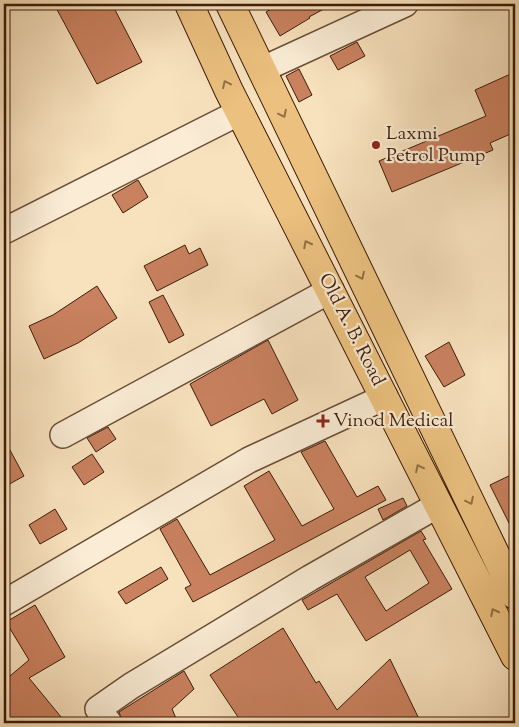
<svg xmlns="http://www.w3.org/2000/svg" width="519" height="727" viewBox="0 0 519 727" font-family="'Sorts Mill Goudy',serif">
  <rect width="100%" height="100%" fill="#f8e2be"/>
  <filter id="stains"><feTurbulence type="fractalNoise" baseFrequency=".004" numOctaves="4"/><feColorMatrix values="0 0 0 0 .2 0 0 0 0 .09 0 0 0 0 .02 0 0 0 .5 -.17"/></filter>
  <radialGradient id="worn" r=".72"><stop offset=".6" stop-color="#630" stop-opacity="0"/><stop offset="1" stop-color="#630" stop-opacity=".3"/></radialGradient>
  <path fill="#c9815f" stroke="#3c1c08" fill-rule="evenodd" d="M54,4H112L142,62L97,84Z
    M280,4H333L309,17L310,18L280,36L266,12Z
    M357,42L365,56L338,70L330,56Z
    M299,69L312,95L299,102L286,76Z
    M515,72V132L490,143L493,150L392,192L379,161L486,116L475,90Z
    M138,180L148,197L123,213L112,195Z
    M185,245L189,254L200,248L208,265L157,291L144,266Z
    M97,286L117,318L78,343L44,359L29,326L53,315Z
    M163,295L184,335L169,343L149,302Z
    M268,340L298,400L272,414L264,399L211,426L190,384Z
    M449,342L465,375L444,387L425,356Z
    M108,427L116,439L96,452L87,438Z
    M4,439L24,476L4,487Z
    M325,441L357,497L378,486L386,500L193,602L185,588L191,585L160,529L177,519L210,575L275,540L244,486L269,471L302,526L334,509L301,452Z
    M92,454L104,472L84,485L72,467Z
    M515,473V535L490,485Z
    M403,498L407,506L383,520L378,509Z
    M55,509L67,529L40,544L29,525Z
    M421,531L426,539L423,540L452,589L366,641L337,594L308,610L302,600ZM410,550L429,583L386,611L365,577Z
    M161,567L168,579L126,604L118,592Z
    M35,605L65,657L29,678L66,723H4V681L29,660L6,622Z
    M283,628L316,683L319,681L337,710L390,659L421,723H242L210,675Z
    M184,671L194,689L172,709L178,723H123L119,712Z"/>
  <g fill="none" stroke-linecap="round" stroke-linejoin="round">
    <g stroke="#6b4e36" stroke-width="28">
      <path id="minor" d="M261,70L405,4
        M4,231L240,112
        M63,435L331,290
        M4,603L249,460L385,397
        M109,723L98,709L131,686L310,578L438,505"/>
    </g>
    <g stroke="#3c1c08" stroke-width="30">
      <path id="major" d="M189,4L229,91L515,656
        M230,4L515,595"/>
    </g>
    <use href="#minor" stroke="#faecd5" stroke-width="25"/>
    <use href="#major" stroke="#ecc17f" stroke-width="28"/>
  </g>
  <defs><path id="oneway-chevron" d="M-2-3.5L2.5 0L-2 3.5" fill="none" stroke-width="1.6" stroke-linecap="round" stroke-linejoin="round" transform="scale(1.25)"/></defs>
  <g stroke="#946e44">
    <use href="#oneway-chevron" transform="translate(226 84) rotate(-115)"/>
    <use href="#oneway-chevron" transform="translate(283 114) rotate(64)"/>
    <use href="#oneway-chevron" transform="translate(307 244) rotate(-117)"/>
    <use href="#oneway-chevron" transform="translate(361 276) rotate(64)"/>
    <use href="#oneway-chevron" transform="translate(419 468) rotate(-116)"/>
    <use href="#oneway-chevron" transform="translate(470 501) rotate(64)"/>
    <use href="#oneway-chevron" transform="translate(494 612) rotate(-117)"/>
  </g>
  <g fill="#8f2418" stroke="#faecd5" stroke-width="2">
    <circle cx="376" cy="145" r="5"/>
    <path d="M320.5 413.5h5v5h5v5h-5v5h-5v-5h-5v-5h5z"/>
  </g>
  <g text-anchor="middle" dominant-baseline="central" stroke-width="4.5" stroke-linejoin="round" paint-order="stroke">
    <g font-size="19" fill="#3c1c08" stroke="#faecd5" text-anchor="start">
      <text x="386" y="134">Laxmi<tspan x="386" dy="22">Petrol Pump</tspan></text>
      <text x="333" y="421">Vinod Medical</text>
    </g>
    <g font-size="19" fill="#3c1c08" stroke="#faecd5">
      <text transform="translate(351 330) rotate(63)">Old A. B. Road</text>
    </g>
  </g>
  <rect width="519" height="727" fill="none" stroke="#f8e2be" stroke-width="20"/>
  <rect x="5" y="5" width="509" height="717" fill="none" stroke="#3c1c08" stroke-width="2.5"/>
  <rect x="10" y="10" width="499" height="707" fill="none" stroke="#3c1c08"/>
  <rect width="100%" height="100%" filter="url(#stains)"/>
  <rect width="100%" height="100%" fill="url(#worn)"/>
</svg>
